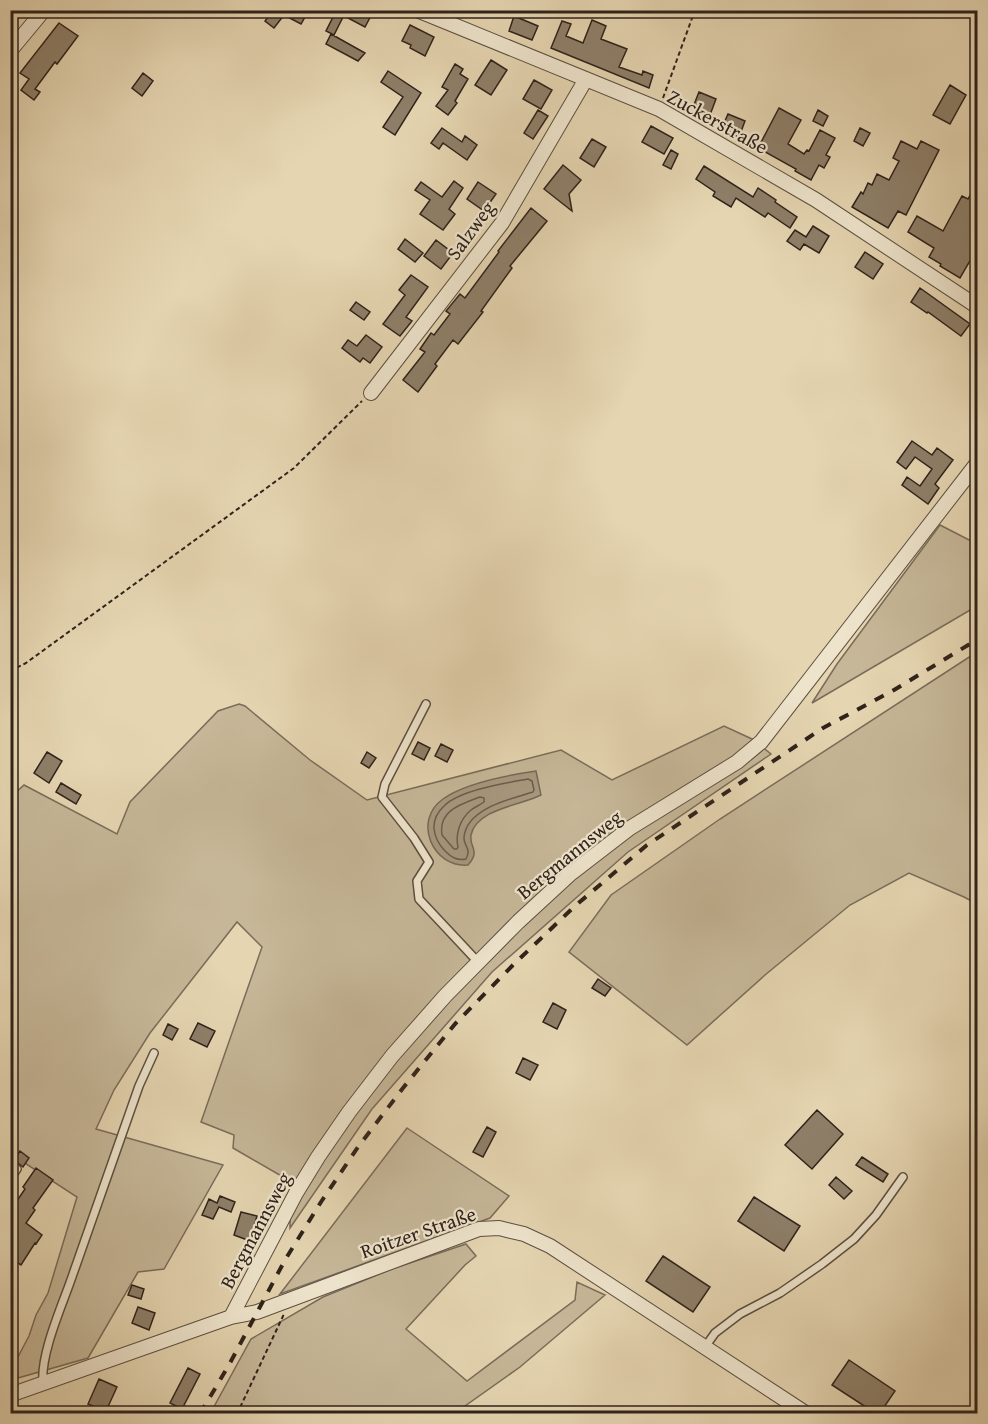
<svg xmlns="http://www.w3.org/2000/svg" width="988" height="1424" viewBox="0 0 988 1424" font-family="'Gentium Book Plus',serif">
  <rect width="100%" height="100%" fill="#e5d5b1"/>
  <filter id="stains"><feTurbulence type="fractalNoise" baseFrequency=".00333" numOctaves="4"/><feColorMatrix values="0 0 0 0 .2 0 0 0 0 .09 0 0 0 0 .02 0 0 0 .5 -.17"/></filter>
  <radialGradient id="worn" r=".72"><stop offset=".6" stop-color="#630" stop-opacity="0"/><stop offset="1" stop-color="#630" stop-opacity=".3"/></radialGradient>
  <path fill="#c6b798" stroke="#7a6c5a" stroke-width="1.5" d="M940,525L977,544V606L812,703L837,664Z
    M977,652V904L964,897L909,873L850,905L765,975L687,1045L569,952L611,895L720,819Z
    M239,704L245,706L310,760L367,800L561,750L612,780L724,726L752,739L771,754L628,852L492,972L372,1109L290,1228V1181L233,1148L234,1135L201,1122L262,947L237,922L150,1033L114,1090L96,1129L223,1165L164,1269L138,1272L88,1358L11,1380V1370L29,1336L36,1315L48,1293L77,1197L11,1154L10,798L24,785L117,834L130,802L218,711Z
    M407,1128L509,1196L490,1218L280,1294Z
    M466,1244L476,1256L465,1265L406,1329L467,1381L575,1300L577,1282L605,1295L520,1367L455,1413L210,1414L251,1339L323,1297L392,1269Z"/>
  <path fill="#a7987e" stroke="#776956" stroke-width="1.5" d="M536,771L541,795C522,805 476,809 471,835C469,848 481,850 468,865C433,868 412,821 443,799C465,783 509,775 536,771Z"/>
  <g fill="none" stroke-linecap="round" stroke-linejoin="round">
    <path stroke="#6b5d4c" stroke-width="1.5" d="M528,779L532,781L534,790L533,792C511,799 467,808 464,837C463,846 472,848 466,859C457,861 451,857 445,851C432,837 429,820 444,806C460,790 506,783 528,779Z
      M480,797L484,798V802C480,805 475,807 471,810C460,819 455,834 458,847L457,849H454L442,835C438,810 462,804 480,797Z"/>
  </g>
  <path fill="#8e7f69" stroke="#2f221b" stroke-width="1.5" d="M273,10H309L301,24L284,15L274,28L265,21Z
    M333,10H374L365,27Z
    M335,13L343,17L334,35L326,31Z
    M514,16L538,26L532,40L509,31Z
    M592,20L606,26L601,39L627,49L619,67L642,75L643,71L653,75L649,88L551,48L562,21L571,24L566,36L583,43Z
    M59,23L78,36L57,64L55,62L35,89L40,92L34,100L21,90L29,79L20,73Z
    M410,25L434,37L425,56L410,48L411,45L402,41Z
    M331,34L365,53L358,61L326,44Z
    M491,60L507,70L491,95L475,85Z
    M455,64L463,69L460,74L468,79L455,101L457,103L448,115L436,106L448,90L442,87Z
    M388,71L421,93L395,135L383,127L403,97L381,82Z
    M143,73L153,81L142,96L132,88Z
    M534,80L552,90L541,109L523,99Z
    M950,85L966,95L950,124L933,115Z
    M699,92L716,99L710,115L693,107Z
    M779,108L801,120L788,144L804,154L807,150L809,151L820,130L835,138L826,155L830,157L824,168L819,165L811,180L795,171L796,169L758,148Z
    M538,110L548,116L533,139L524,133Z
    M818,110L828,116L823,126L813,121Z
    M728,114L745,121L739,137L721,130Z
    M651,126L673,138L664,154L642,142Z
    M442,128L462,142L465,136L477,145L467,160L443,143L439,149L431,143Z
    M860,128L870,133L863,146L854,141Z
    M592,139L606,147L594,167L580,158Z
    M901,141L917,149L921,141L939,150L906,215L898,211L888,228L852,207L861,192L863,194L868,183L872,185L877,174L889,180L899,161L893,158Z
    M671,150L678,154L671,169L663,165Z
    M563,165L581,180L569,194L572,211L544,189Z
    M704,166L753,197L758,188L776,200L775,202L797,217L790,228L768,213L765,217L736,198L731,207L713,196L715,192L696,179Z
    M454,181L463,188L449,209L455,214L443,230L420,214L430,200L415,190L421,182L442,197Z
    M978,181V247L960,278L940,266L941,264L929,257L934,248L908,232L917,216L943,231L962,196L968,199Z
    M478,182L496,194L484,211L467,199Z
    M531,208L547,221L510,266L512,268L481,311L483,312L458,344L453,340L435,364L437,366L418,392L403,380L425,352L420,349L431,333L434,335L450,314L446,311L460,294L465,298L499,252L498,251Z
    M813,226L829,236L819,253L804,244L800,250L787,241L795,230L806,237Z
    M405,239L423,253L415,262L398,249Z
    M436,240L453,253L441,269L424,256Z
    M865,252L883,264L873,279L855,267Z
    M411,275L428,287L406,317L412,321L400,336L383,324L405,295L399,290Z
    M920,288L970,324L961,336L928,312L927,313L911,302Z
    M356,302L370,312L364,320L350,310Z
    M366,335L382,347L370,363L363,358L360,362L342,348L348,340L357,346Z
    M912,441L932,455L937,448L953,460L935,484L939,488L928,504L902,485L907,477L920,486L932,469L915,457L906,469L897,462Z
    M418,742L430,748L424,760L412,754Z
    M441,744L453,750L447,762L435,756Z
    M47,752L62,761L49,783L34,773Z
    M367,752L376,758L369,768L361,763Z
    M61,783L81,795L76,804L56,792Z
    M598,979L611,988L605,996L592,988Z
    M553,1003L566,1010L557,1029L543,1022Z
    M198,1023L215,1031L207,1047L190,1039Z
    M168,1024L178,1029L172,1040L163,1035Z
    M523,1058L538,1065L530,1080L516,1073Z
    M817,1110L843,1134L812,1169L785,1145Z
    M487,1127L496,1132L483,1157L473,1152Z
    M20,1151L29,1158L23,1167L14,1160Z
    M862,1157L888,1174L883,1182L856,1165Z
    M36,1168L53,1180L33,1208L35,1210L26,1223L42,1235L36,1244L35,1243L21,1265L10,1258V1211L25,1189L23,1187Z
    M836,1177L852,1191L844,1199L829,1185Z
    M220,1196L235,1202L231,1212L219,1207L213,1219L202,1215L209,1199L217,1203Z
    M754,1197L800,1226L784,1251L738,1221Z
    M241,1212L257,1216L250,1241L234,1235Z
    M663,1256L710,1287L693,1312L646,1281Z
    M132,1285L144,1289L141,1299L128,1295Z
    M138,1307L155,1313L149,1330L132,1323Z
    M849,1360L895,1391L880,1413H875L832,1385Z
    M188,1368L200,1374L182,1409L170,1403Z
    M99,1379L117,1387L106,1411L88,1404Z"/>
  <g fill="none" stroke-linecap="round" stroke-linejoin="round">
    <g stroke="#5c4f40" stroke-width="10">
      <path id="lane" d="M426,704L385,784L382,797L414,838L429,862L417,881L419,899L478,962
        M10,1179L17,1169
        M705,1347L715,1333L740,1314L780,1293L822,1264L854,1239L876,1215L903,1177
        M43,1384C40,1353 63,1304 73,1274C95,1211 117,1149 139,1086L154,1053"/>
    </g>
    <g stroke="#5c4f40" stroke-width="16">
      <path id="street" d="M417,10L659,109L816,200L978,307
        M10,51L44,10
        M371,393L502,223L586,79
        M231,1317L296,1193L318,1157L349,1112L392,1056L445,996L518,922L569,875L630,828L737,762L761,742L978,462
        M10,1395L231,1317L257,1312L479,1229L499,1228L507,1230L524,1234L550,1246L807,1414"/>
    </g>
    <path stroke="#2f221b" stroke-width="2" stroke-dasharray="4.5 3" stroke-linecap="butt" d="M663,98L695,10
      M10,671L26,663L294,468L362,401
      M237,1414L284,1314"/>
    <use href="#lane" stroke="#eee4cc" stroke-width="7"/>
    <use href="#street" stroke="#eee4cc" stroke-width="14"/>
    <path stroke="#2f221b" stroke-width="4" stroke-dasharray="10 10" stroke-linecap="butt" d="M200,1414L230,1363L285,1260L321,1202L358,1147L403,1088L455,1024L513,965L575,906L647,845L823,728L894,690L978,639"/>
  </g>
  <g text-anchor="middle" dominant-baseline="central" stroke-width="4.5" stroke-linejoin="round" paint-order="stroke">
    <g font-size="20" fill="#2f221b" stroke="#eee4cc">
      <text transform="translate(718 121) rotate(29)">Zuckerstraße</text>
      <text transform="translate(470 230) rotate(-54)">Salzweg</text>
      <text transform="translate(569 854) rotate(-39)">Bergmannsweg</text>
      <text transform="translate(255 1230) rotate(-62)">Bergmannsweg</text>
      <text transform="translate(418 1232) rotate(-19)">Roitzer Straße</text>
    </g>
  </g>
  <rect width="988" height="1424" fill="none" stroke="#e5d5b1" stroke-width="36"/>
  <rect x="12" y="12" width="964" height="1400" fill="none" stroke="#2f221b" stroke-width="3"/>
  <rect x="18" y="18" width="952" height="1388" fill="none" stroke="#2f221b" stroke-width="1.5"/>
  <rect width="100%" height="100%" filter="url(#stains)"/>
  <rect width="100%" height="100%" fill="url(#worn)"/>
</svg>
